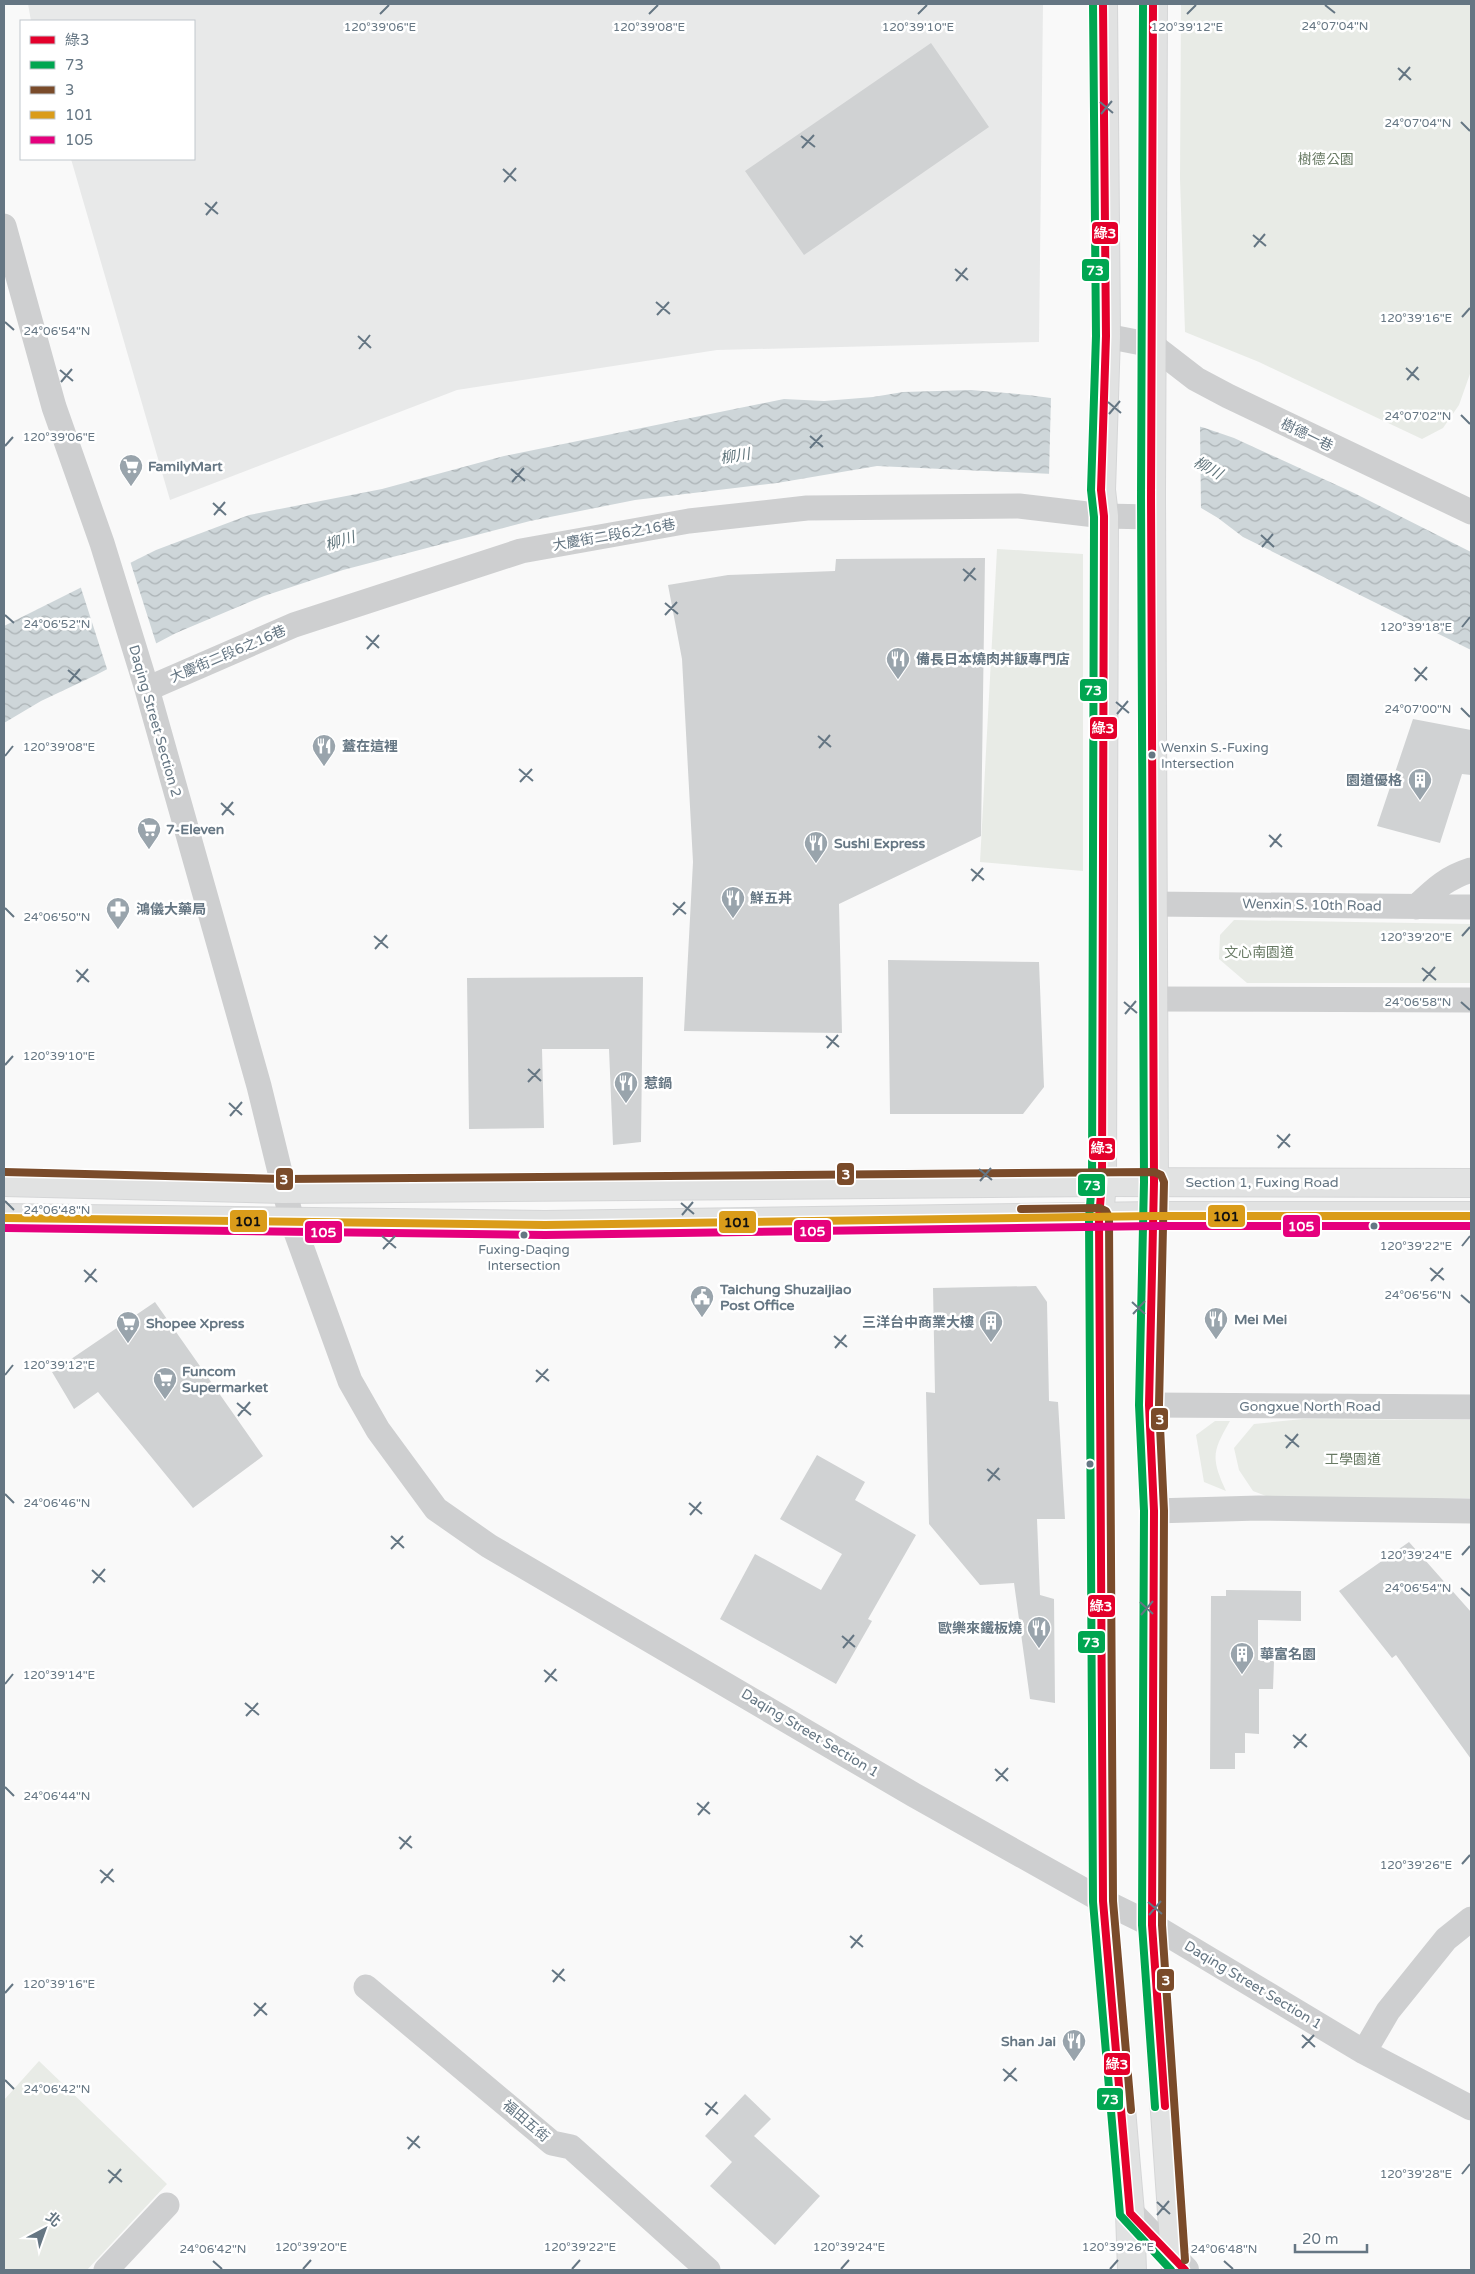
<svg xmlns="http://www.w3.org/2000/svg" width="1475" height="2274" viewBox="0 0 1475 2274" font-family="'Varela Round','Noto Sans TC',sans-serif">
  <defs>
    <pattern id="water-waves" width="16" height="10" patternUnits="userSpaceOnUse" patternTransform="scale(1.25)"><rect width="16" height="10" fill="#ced6d9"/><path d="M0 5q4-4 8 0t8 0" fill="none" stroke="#abb2b5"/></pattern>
  </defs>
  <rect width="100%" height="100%" fill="#f9f9f9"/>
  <path fill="#e8e9e9" d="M28,4H1043L1039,342L717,350L457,390L170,500L71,159H194V21H31Z"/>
  <path fill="#e8ebe6" d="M1181,4H1471V371L1459,405L1443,428L1422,439L1259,362L1185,332L1180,179Z
    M997,549L1083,554V871L980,862Z
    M1234,920L1471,924V983H1247L1219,959L1220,935Z
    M1303,1419L1471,1420V1498L1277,1500L1253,1491L1239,1470L1234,1448L1254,1424Z
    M1215,1421H1230C1212,1452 1211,1458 1226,1491L1204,1482L1196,1435Z
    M39,2061L167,2184L87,2270H4V2100Z"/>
  <path fill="url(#water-waves)" d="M971,390L1028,395L1134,409L1205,428L1234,438L1354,493L1471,552V650L1243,537L1218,518L1159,483L1053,474L877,466L777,483L635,500L530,521L343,570L264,596L176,633L96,675L41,701L4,723V626L156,550L249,515L382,489L504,456L784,399L824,401L873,397L903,392Z"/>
  <path fill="#f9f9f9" d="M1051,396L1134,406L1200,424L1201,511L1158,485L1049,476Z
    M130,561L157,646L108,672L80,585Z"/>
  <path fill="#d0d2d3" d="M931,43L989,127L804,255L745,171Z
    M985,558L981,836L839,904L842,1033L684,1031L693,862L682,659L668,585L728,575L835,571L836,559Z
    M1413,719L1471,730V775L1462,774L1440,843L1377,826Z
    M888,960L1039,962L1044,1087L1023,1114H890Z
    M643,977L641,1142L613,1145L609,1049H542L544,1128L469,1129L467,978Z
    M1036,1286L1047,1302L1049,1401L1058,1402L1065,1519H1037L1040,1595L1054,1599L1055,1703L1030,1699L1014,1583L980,1585L929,1524L926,1392L935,1393L933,1288Z
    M155,1302L263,1456L193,1508L98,1392L74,1409L52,1372Z
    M817,1455L865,1482L855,1500L916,1535L868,1619L872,1621L836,1684L720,1619L755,1554L821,1590L842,1554L780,1519Z
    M1409,1542L1471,1612V1759L1396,1655L1392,1658L1339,1591Z
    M1226,1590L1301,1591V1621L1258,1620V1660L1274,1661L1273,1689H1259V1734L1245,1733V1753H1235V1769H1210L1211,1596H1226Z
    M745,2094L771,2119L754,2136L820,2196L775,2245L710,2186L732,2162L705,2136Z"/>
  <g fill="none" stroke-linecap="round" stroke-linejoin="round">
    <g stroke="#d5d6d7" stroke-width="30">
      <path id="secondary" d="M1103,4L1106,336L1101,490L1104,516L1102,1182L1099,1218L1103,1901L1130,2213L1132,2270
        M1153,4L1151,497L1154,1182L1149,1405L1154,1511L1152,1925L1176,2270"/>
    </g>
    <g stroke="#d5d6d7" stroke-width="30">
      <path id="primary" d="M4,1182L283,1189L1102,1182L1471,1183
        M4,1218L545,1225L1154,1216H1471"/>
    </g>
    <path stroke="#cecfd0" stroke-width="25" d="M4,226L54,407L102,543L147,689L259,1086L292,1221L350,1381L378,1430L436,1509L489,1546L914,1795L1103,1901L1152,1925L1364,2052L1471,2108
      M1106,336L1152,345L1196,379L1228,396L1471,512
      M147,689L294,625L521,551L689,521L807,508L917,507L1019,506L1104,516L1152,517
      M1152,904L1471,907
      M1416,907C1435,889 1446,878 1471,870
      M1154,999L1471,1000
      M1149,1405L1471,1407
      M1154,1511L1259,1508L1471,1511
      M366,1987L552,2143L571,2147L708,2270
      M1364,2052L1388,2011L1446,1939L1471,1919
      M106,2270L167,2205"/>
    <path stroke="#cecfd0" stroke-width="28" d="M1130,2213L1185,2270"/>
    <use href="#secondary" stroke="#e1e2e2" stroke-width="28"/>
    <use href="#primary" stroke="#e1e2e2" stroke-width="28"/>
    <g stroke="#fff" stroke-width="11">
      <path id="bus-1" d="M1103,4L1106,336L1101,490L1104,516L1102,1182L1099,1218L1103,1901L1130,2213L1185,2270
        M1153,4L1151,497L1154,1182L1149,1405L1154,1511L1152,1925L1165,2106"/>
    </g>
    <g stroke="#fff" stroke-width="11">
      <path id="bus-2" d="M1093,4L1096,336L1091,490L1094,517L1092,1182L1089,1218L1093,1902L1120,2215L1171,2270
        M1143,4L1141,497L1144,1182L1139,1405L1144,1511L1142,1925L1155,2107"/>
    </g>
    <g stroke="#fff" stroke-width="11">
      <path id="bus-3" d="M4,1172L283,1179L1154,1172L1161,1175L1164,1182L1159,1405L1164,1511L1162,1925L1185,2260
        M1021,1209L1100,1208L1106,1211L1109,1217L1113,1901L1131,2110"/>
    </g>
    <g stroke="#fff" stroke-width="11">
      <path id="bus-4" d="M4,1218L545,1225L1154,1216H1471"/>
    </g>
    <g stroke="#fff" stroke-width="11">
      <path id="bus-5" d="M4,1228L545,1235L1154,1226H1471"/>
    </g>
    <use href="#bus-1" stroke="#e4002b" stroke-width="8"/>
    <use href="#bus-2" stroke="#00a651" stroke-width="8"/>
    <use href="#bus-3" stroke="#7a4b2a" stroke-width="8"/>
    <use href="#bus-4" stroke="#da9c1a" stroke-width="8"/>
    <use href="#bus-5" stroke="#e5007d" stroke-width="8"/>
  </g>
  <path fill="none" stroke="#657683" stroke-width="2" d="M1325,5L1335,13M380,14L389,5M649,14L658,5M918,14L927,5M1187,14L1196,5M1398,68L1411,80M1399,80L1410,67M1100,102L1113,113M1101,114L1112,101M1461,122L1470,131M801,136L815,147M802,148L814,135M503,169L516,181M504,182L516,168M205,203L218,214M206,215L217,202M1253,235L1266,246M1254,247L1265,234M955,269L968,280M956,281L967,268M656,302L670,314M657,315L669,302M1462,317L1470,308M5,322L14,330M358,336L371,348M359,349L370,335M1406,368L1419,380M60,370L73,381M1407,380L1418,367M61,382L72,369M1108,402L1121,413M1109,414L1120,401M1461,415L1470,424M810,436L823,447M5,446L13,437M810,448L822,435M511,469L525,481M512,482L524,468M213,503L226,515M214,515L225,502M1261,535L1274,547M1262,547L1273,534M963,569L976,580M964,581L975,568M665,603L678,614M5,615L14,623M665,615L677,602M1462,627L1470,617M366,636L379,648M367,649L379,635M1414,668L1427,680M68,670L81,681M1415,681L1427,667M69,682L80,669M1116,702L1129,713M1461,708L1470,717M1117,714L1128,701M818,736L831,747M819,748L830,735M5,756L13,746M519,769L533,781M520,782L532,769M221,803L234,815M222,815L233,802M1269,835L1282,847M1270,847L1281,834M971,869L984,880M972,881L983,868M673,903L686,914M5,908L14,917M673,915L685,902M374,936L388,948M1462,936L1470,927M375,949L387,935M1422,968L1436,980M76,970L89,982M1423,981L1435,967M77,982L88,969M1124,1002L1137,1013M1461,1002L1470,1010M1125,1014L1136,1001M826,1036L839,1047M827,1048L838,1035M5,1065L13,1056M528,1069L541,1081M528,1082L540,1069M229,1103L242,1115M230,1116L242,1102M1277,1135L1290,1147M1278,1148L1290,1134M979,1169L992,1180M980,1181L991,1168M5,1201L14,1210M681,1203L694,1214M682,1215L693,1202M382,1236L396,1248M1462,1246L1470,1236M383,1249L395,1236M1430,1268L1444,1280M84,1270L97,1282M1431,1281L1443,1268M85,1282L96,1269M1461,1295L1470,1303M1132,1302L1145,1314M1133,1314L1145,1301M834,1336L847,1347M835,1348L846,1335M536,1370L549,1381M5,1375L13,1365M536,1382L548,1369M237,1403L251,1415M238,1416L250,1402M1285,1435L1299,1447M1286,1448L1298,1434M987,1469L1000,1480M988,1481L999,1468M5,1494L14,1503M689,1503L702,1514M690,1515L701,1502M391,1536L404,1548M391,1549L403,1536M1462,1555L1470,1546M92,1570L105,1582M93,1583L105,1569M1461,1588L1470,1596M1140,1602L1153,1614M1141,1615L1153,1601M842,1636L855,1647M843,1648L854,1635M544,1670L557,1681M545,1682L556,1669M5,1684L13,1674M245,1703L259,1715M246,1716L258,1703M1293,1735L1307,1747M1294,1748L1306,1734M995,1769L1008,1781M996,1781L1008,1768M5,1787L14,1796M697,1803L710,1814M698,1815L709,1802M399,1837L412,1848M400,1849L411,1836M1462,1864L1470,1855M100,1870L114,1882M101,1883L113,1869M1148,1902L1162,1914M1149,1915L1161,1901M850,1936L863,1947M851,1948L862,1935M552,1970L565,1981M553,1982L564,1969M5,1993L13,1984M254,2003L267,2015M254,2016L266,2003M1302,2035L1315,2047M1302,2048L1314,2035M1003,2069L1017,2081M5,2080L14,2089M1004,2081L1016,2068M705,2103L718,2114M706,2115L717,2102M407,2137L420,2148M408,2149L419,2136M108,2170L122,2182M1462,2174L1470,2164M109,2183L121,2169M1157,2202L1170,2214M1157,2215L1169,2201M213,2261L222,2269M1224,2261L1233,2269M303,2269L311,2260M572,2269L580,2260M841,2269L849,2260M1110,2269L1118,2260"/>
  <defs>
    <g id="supermarket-pin" transform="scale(1.25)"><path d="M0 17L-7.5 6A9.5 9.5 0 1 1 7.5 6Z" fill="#99a4ac" stroke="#fff"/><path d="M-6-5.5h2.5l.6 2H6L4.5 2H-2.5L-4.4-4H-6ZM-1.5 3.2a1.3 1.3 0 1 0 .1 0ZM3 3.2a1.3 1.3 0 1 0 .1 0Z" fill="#fff"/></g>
    <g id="restaurant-pin" transform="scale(1.25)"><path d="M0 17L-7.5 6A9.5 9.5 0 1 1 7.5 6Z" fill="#99a4ac" stroke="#fff"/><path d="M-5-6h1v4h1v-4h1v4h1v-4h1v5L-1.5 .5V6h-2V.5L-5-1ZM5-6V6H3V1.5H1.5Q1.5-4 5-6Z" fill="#fff"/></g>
    <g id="building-pin" transform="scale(1.25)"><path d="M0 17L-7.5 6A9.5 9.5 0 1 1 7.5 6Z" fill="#99a4ac" stroke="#fff"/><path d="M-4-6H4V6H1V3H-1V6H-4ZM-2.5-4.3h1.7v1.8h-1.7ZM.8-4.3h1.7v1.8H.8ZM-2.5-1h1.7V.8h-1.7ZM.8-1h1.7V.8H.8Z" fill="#fff"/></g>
    <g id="pharmacy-pin" transform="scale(1.25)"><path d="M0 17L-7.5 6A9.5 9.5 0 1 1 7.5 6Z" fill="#99a4ac" stroke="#fff"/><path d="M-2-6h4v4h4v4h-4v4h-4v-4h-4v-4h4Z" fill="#fff"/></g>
    <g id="civic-pin" transform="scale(1.25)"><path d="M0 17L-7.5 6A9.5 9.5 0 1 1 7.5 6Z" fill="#99a4ac" stroke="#fff"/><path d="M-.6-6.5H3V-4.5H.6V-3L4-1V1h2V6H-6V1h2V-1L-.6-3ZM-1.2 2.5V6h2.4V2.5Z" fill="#fff"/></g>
  </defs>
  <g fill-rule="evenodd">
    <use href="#supermarket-pin" x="131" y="466"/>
    <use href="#restaurant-pin" x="898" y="659"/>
    <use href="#restaurant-pin" x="324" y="746"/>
    <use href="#building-pin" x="1420" y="780"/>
    <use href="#supermarket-pin" x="149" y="829"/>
    <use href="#restaurant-pin" x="816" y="843"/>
    <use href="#restaurant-pin" x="733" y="898"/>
    <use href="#pharmacy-pin" x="118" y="909"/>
    <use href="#restaurant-pin" x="626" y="1083"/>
    <use href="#civic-pin" x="702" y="1297"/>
    <use href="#restaurant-pin" x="1216" y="1319"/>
    <use href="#building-pin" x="991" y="1322"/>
    <use href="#supermarket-pin" x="128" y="1323"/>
    <use href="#supermarket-pin" x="165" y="1379"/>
    <use href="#restaurant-pin" x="1039" y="1628"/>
    <use href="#building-pin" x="1242" y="1654"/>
    <use href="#restaurant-pin" x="1074" y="2041"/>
  </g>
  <g fill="#657683" stroke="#fff" stroke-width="2">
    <circle cx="1152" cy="755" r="4.5"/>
    <circle cx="1374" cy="1226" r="4.5"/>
    <circle cx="524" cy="1235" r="4.5"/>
    <circle cx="1090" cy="1464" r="4.5"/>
  </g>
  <g text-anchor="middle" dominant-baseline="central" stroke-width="5" stroke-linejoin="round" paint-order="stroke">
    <g font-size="13" fill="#657683" stroke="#fff" text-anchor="start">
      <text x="1161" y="748">Wenxin S.-Fuxing<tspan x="1161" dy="16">Intersection</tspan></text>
      <text x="524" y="1250" text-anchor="middle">Fuxing-Daqing<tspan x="524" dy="16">Intersection</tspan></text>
    </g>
    <g font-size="14" fill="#687a64" stroke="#fff">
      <text x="1326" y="159">樹德公園</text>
      <text x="1259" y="952">文心南園道</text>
      <text x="1353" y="1459">工學園道</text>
    </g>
    <g font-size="14" fill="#657683" stroke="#fff">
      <text transform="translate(1307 435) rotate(26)">樹德一巷</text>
      <text transform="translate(614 535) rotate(-10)">大慶街二段6之16巷</text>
      <text transform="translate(228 654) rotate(-23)">大慶街二段6之16巷</text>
      <text transform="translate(155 721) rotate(74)">Daqing Street Section 2</text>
      <text transform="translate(1312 905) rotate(1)">Wenxin S. 10th Road</text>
      <text x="1262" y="1182">Section 1, Fuxing Road</text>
      <text x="1310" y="1406">Gongxue North Road</text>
      <text transform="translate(810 1733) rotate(31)">Daqing Street Section 1</text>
      <text transform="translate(1253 1985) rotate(31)">Daqing Street Section 1</text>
      <text transform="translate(526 2121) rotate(40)">福田五街</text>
    </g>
    <g font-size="14" font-weight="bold" fill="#657683" stroke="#fff" text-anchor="start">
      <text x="148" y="466">FamilyMart</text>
      <text x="916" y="659">備長日本燒肉丼飯專門店</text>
      <text x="342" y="746">蓋在這裡</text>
      <text x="1402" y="780" text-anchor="end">園道優格</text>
      <text x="166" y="829">7-Eleven</text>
      <text x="834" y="843">Sushi Express</text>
      <text x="750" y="898">鮮五丼</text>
      <text x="136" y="909">鴻儀大藥局</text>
      <text x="644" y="1083">惹鍋</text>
      <text x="720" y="1289">Taichung Shuzaijiao<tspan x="720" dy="16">Post Office</tspan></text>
      <text x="1234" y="1319">Mei Mei</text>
      <text x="974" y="1322" text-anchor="end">三洋台中商業大樓</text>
      <text x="146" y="1323">Shopee Xpress</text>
      <text x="182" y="1371">Funcom<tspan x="182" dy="16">Supermarket</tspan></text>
      <text x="1022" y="1628" text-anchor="end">歐樂來鐵板燒</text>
      <text x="1260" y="1654">華富名園</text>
      <text x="1056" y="2041" text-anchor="end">Shan Jai</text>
    </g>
    <g font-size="15" font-style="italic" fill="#60757c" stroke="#fff">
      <text transform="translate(735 456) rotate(-9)">柳川</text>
      <text transform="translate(1208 468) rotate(29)">柳川</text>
      <text transform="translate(340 541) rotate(-17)">柳川</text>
    </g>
  </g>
  <g font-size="12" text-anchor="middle" fill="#657683" stroke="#fff" stroke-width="5" stroke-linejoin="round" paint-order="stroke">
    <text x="1335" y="30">24°07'04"N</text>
    <text x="380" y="31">120°39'06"E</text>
    <text x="649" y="31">120°39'08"E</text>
    <text x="1187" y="31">120°39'12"E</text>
    <text x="918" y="31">120°39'10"E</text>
    <text x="1418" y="127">24°07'04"N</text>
    <text x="1416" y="322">120°39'16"E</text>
    <text x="57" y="335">24°06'54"N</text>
    <text x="1418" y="420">24°07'02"N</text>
    <text x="59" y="441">120°39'06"E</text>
    <text x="57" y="628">24°06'52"N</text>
    <text x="1416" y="631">120°39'18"E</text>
    <text x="1418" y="713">24°07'00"N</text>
    <text x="59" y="751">120°39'08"E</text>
    <text x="57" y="921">24°06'50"N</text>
    <text x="1416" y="941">120°39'20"E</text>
    <text x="1418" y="1006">24°06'58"N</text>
    <text x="59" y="1060">120°39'10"E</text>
    <text x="57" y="1214">24°06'48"N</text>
    <text x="1416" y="1250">120°39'22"E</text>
    <text x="1418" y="1299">24°06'56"N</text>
    <text x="59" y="1369">120°39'12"E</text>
    <text x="57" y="1507">24°06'46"N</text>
    <text x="1416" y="1559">120°39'24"E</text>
    <text x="1418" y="1592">24°06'54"N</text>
    <text x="59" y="1679">120°39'14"E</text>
    <text x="57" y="1800">24°06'44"N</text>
    <text x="1416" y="1869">120°39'26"E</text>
    <text x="59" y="1988">120°39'16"E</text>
    <text x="57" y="2093">24°06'42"N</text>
    <text x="1416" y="2178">120°39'28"E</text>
    <text x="311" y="2251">120°39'20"E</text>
    <text x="580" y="2251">120°39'22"E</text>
    <text x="849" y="2251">120°39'24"E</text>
    <text x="1118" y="2251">120°39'26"E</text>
    <text x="213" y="2253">24°06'42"N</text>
    <text x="1224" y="2253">24°06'48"N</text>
  </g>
  <g stroke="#fff" stroke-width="2">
    <rect x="1091" y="221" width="28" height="24" rx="5" fill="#e4002b"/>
    <rect x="1081" y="258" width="29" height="24" rx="5" fill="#00a651"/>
    <rect x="1079" y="678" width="29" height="24" rx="5" fill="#00a651"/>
    <rect x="1089" y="716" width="29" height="24" rx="5" fill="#e4002b"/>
    <rect x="1088" y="1137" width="28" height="24" rx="5" fill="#e4002b"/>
    <rect x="836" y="1162" width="19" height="24" rx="5" fill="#7a4b2a"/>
    <rect x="275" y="1167" width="19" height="24" rx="5" fill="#7a4b2a"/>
    <rect x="1077" y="1173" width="29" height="24" rx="5" fill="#00a651"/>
    <rect x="1207" y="1204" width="39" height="24" rx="5" fill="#da9c1a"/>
    <rect x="229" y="1209" width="39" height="24" rx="5" fill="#da9c1a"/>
    <rect x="718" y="1210" width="39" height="24" rx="5" fill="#da9c1a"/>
    <rect x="1282" y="1214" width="39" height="24" rx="5" fill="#e5007d"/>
    <rect x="793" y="1219" width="39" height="24" rx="5" fill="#e5007d"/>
    <rect x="304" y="1220" width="39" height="24" rx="5" fill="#e5007d"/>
    <rect x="1150" y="1407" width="19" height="24" rx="5" fill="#7a4b2a"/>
    <rect x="1087" y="1594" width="29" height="24" rx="5" fill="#e4002b"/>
    <rect x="1077" y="1630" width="29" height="24" rx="5" fill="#00a651"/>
    <rect x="1156" y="1968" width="19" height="24" rx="5" fill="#7a4b2a"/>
    <rect x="1103" y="2052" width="28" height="24" rx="5" fill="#e4002b"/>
    <rect x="1096" y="2087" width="28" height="24" rx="5" fill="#00a651"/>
  </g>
  <g font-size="14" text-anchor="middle" font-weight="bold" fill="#fff">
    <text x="1105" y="238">綠3</text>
    <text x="1095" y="275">73</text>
    <text x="1093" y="695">73</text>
    <text x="1103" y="733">綠3</text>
    <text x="1102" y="1153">綠3</text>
    <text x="846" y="1179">3</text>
    <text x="284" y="1184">3</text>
    <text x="1092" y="1190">73</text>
    <text x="1301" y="1231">105</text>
    <text x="812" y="1236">105</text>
    <text x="323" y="1237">105</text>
    <text x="1160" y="1424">3</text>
    <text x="1101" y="1611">綠3</text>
    <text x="1091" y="1647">73</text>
    <text x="1166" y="1985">3</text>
    <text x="1117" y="2069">綠3</text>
    <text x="1110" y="2104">73</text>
  </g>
  <g font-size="14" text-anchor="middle" font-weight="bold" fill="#111">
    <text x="1226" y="1221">101</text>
    <text x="248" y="1226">101</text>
    <text x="737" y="1227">101</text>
  </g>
  <rect width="1475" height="2274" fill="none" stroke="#657683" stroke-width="10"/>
  <rect x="20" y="20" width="175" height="140" fill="#ffffff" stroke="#c1c8cd"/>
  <rect x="30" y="36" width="25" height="8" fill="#e4002b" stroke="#c1c8cd"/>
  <text x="65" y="45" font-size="15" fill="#657683">綠3</text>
  <rect x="30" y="61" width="25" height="8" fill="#00a651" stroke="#c1c8cd"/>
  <text x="65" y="70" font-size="15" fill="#657683">73</text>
  <rect x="30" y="86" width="25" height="8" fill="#7a4b2a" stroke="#c1c8cd"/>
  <text x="65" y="95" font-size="15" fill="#657683">3</text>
  <rect x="30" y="111" width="25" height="8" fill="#da9c1a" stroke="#c1c8cd"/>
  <text x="65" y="120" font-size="15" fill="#657683">101</text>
  <rect x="30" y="136" width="25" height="8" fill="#e5007d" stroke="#c1c8cd"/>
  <text x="65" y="145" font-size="15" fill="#657683">105</text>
  <g transform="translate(45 2229) rotate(41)" stroke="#ffffff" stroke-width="4" paint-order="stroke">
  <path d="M0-4L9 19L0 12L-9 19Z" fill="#657683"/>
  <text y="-8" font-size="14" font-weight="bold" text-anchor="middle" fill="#657683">北</text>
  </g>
  <path d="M1295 2244v8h72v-8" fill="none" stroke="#657683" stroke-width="2.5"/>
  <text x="1302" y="2244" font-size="15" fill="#657683" stroke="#ffffff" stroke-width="4" paint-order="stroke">20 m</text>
</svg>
